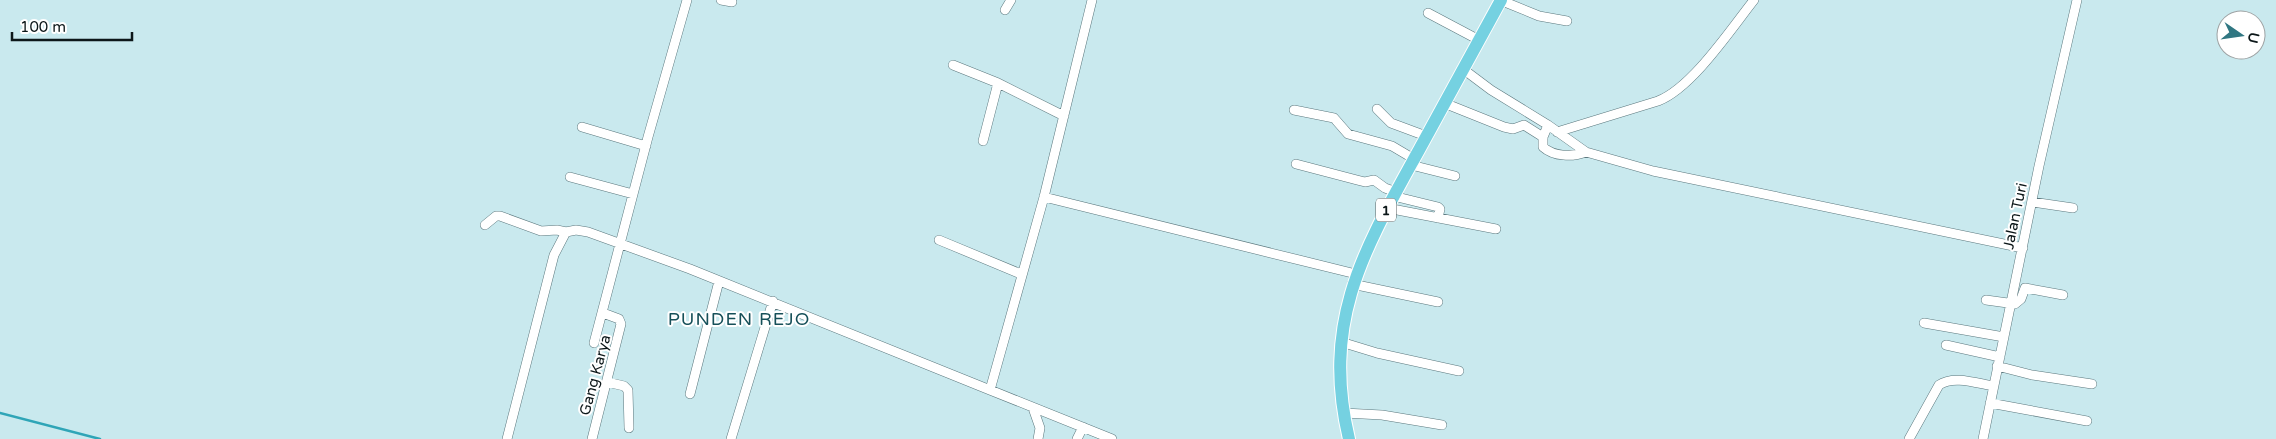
<svg xmlns="http://www.w3.org/2000/svg" width="2276" height="439" viewBox="0 0 2276 439" font-family="'Varela Round',sans-serif">
  <rect width="100%" height="100%" fill="#c9e9ee"/>
  <g fill="none" stroke-linecap="round" stroke-linejoin="round">
    <path stroke="#2fa5b7" stroke-width="2.5" d="M0,413L100,439"/>
    <g stroke="#5b787e" stroke-width="10">
      <path id="minor" d="M721,0L732,2
        M1092,0L1044,197L990,390L1112,439
        M1500,0L1539,16L1567,21
        M1005,10L1011,0
        M1428,13L1479,40
        M953,65L998,83L1064,116
        M1463,69L1491,90L1548,125L1586,152L1653,171L2023,248
        M1444,103L1504,127L1513,129L1524,125L1543,137L1548,125
        M1377,109L1391,123L1426,136
        M1294,110L1334,118L1348,134L1392,146L1414,159
        M582,127L646,146
        M1557,132L1658,101C1692,88 1731,29 1754,0
        M1543,137V147C1554,157 1573,157 1586,152
        M983,141L998,83
        M1296,164L1357,180L1365,182L1374,180L1385,188L1396,192
        M1411,165L1455,176
        M570,177L633,194
        M1393,196L1438,207L1440,209L1438,218
        M1044,197L1356,274
        M2032,202L2073,208
        M1387,208L1496,229
        M485,225L496,216H500L541,231L557,230L566,232
        M939,240L1021,274
        M1352,284L1438,302
        M1986,300L2015,304L2021,299L2025,288L2063,295
        M1924,323L2004,337
        M1341,342L1377,353L1459,371
        M594,343L648,137L687,0
        M1946,345L2000,357
        M1997,366L2032,375L2092,384
        M607,382L624,386L628,390L629,428
        M690,394L719,281
        M1990,403L2087,421
        M1033,408L1040,428L1038,439
        M1344,413L1382,415L1442,425
        M507,439L554,255L566,232L576,230L588,232L690,269L990,390
        M592,439L621,324L619,319L603,313
        M731,439L773,301
        M1077,439L1083,427
        M1909,439L1939,385C1953,375 1976,383 1993,386
        M1983,439L2039,166L2077,0"/>
    </g>
    <g stroke="#fff" stroke-width="14">
      <path id="highway" d="M1349,439C1321,320 1364,250 1419,150C1446,100 1474,50 1501,0"/>
    </g>
    <use href="#minor" stroke="#fff" stroke-width="9"/>
    <use href="#highway" stroke="#75d1e1" stroke-width="12"/>
  </g>
  <g text-anchor="middle" dominant-baseline="central" stroke-width="4" stroke-linejoin="round" paint-order="stroke">
    <rect fill="#fff" stroke="#555d5e" stroke-width="1" x="1376" y="198.5" width="20" height="23" rx="4"/>
    <g font-size="14" font-weight="bold" fill="#0c1719">
      <text x="1386" y="210">1</text>
    </g>
    <g font-size="15" fill="#0c1719" stroke="#fff">
      <text transform="translate(2015 216) rotate(-78)">Jalan Turi</text>
      <text transform="translate(595 375) rotate(-75)">Gang Karya</text>
    </g>
    <g font-size="18" letter-spacing="1" fill="#165059" stroke="#fff">
      <text x="739" y="319">PUNDEN REJO</text>
    </g>
  </g>
  <g transform="translate(2241 35) rotate(103)"><circle r="24" fill="#ffffff" stroke="#9ea2a3"/>
  <path d="M0-4L9 19L0 12L-9 19Z" fill="#307782"/>
  <text y="-8" font-size="14" font-weight="bold" text-anchor="middle" fill="#0c1719">U</text>
  </g>
  <path d="M12 32v8h120v-8" fill="none" stroke="#0c1719" stroke-width="2.5"/>
  <text x="20" y="32" font-size="15" fill="#0c1719" stroke="#ffffff" stroke-width="4" paint-order="stroke">100 m</text>
</svg>
